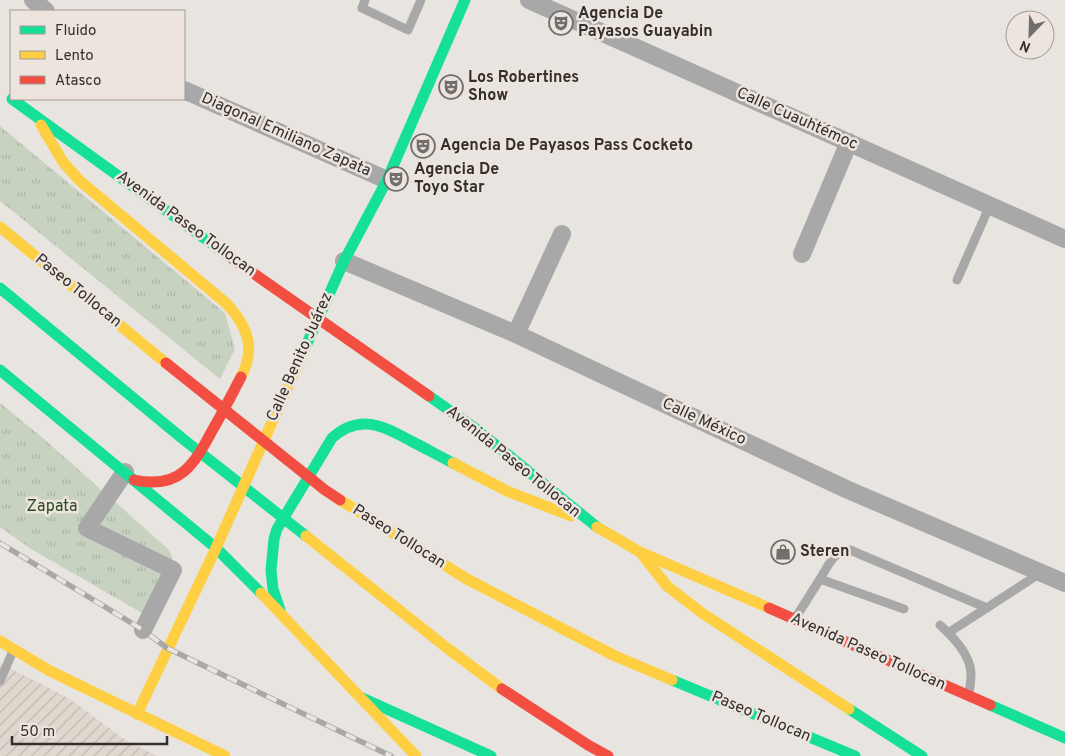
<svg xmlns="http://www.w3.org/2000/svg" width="1065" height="756" viewBox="0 0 1065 756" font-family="Overpass,sans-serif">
  <defs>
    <pattern id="industrial-furrows" width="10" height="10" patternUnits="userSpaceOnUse" patternTransform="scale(1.25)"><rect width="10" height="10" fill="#e0d7cf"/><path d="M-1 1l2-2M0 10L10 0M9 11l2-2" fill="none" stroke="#c1b9b2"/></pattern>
    <pattern id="grass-tufts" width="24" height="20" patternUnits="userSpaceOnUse" patternTransform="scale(1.25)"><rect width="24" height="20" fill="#c8d2c1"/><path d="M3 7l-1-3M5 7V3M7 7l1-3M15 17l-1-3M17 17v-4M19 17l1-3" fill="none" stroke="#acb5a6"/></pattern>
  </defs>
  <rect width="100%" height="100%" fill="#e8e4e0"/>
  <path fill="url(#industrial-furrows)" d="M0,663L70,699L124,739L157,756H0Z"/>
  <path fill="url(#grass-tufts)" d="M0,126L225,313L235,349L220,379L0,201Z
    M0,403L44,439L168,549L172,557V562L149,617L31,549L0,527Z"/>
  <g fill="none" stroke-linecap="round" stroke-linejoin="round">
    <path stroke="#a8a8a8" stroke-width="9" d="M365,0L362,8L408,30L421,0
      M957,280L990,205
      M820,579C829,565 832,552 850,550L987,608
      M796,617L820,579L904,609
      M940,625C953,637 970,654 971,673C971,680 970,687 969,693
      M948,633L1042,572
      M0,681L13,651"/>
    <path stroke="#a8a8a8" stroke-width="18" d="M33,0L46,11
      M529,0L1065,239
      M184,90L387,180
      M802,254L849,142
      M344,261L516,334L846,489L1065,583
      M516,334L562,234
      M125,472L87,528L173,570L143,630"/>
    <path stroke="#16e098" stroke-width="11" d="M12,99L233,259
      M0,288L183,439L306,536
      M305,348L344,261L387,180L465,0
      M0,370L216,548L261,593
      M429,396L476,429L597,527
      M280,610L273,589L271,570L274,539L277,529L332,438C360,413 383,426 411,441C425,448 439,456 453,463
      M672,680L855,756
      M360,697L491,756
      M990,705L1065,738
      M849,709L922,756"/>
    <path stroke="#ffcf43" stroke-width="11" d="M41,125L63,162L79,180L227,304C248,327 256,348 241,377
      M0,227L166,363
      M453,463L507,491L571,516
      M340,500L467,579L615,656L672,680
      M597,527L640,552L769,608
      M306,536L447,648L502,689
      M640,552L667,586L702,613L849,709
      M261,593L416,756
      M0,641L50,671L225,756
      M137,714L216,548L305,348"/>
    <path stroke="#f24e42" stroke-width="11" d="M233,259L429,396
      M166,363L325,490L340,500
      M134,480C180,490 194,465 213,429C223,412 232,394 241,377
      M769,608L990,705
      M502,689L588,745L608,756"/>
    <g stroke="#a8a8a6" stroke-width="5.5">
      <path id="rail" d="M0,543L143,630L167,648L391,756"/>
    </g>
    <use href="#rail" stroke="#ece4dd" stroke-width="4" stroke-dasharray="11" stroke-linecap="butt"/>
  </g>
  <defs>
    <g id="theatre-ring" transform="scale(1.25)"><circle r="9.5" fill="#ece4dd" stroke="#726e6c" stroke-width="1.5"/><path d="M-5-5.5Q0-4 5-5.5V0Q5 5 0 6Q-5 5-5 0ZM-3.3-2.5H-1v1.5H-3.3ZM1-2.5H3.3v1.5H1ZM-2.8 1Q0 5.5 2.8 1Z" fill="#726e6c"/></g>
    <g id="shop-ring" transform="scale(1.25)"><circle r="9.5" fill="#ece4dd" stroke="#726e6c" stroke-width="1.5"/><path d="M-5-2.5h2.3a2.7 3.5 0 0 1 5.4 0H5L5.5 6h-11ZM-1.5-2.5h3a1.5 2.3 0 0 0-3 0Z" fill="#726e6c"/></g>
  </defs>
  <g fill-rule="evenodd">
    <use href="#theatre-ring" x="561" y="23"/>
    <use href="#theatre-ring" x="451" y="87"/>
    <use href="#theatre-ring" x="423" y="146"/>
    <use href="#theatre-ring" x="396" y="179"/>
    <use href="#shop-ring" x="783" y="552"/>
  </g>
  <g text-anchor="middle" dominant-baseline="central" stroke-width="5" stroke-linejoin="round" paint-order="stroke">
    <g font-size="16" font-weight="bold" fill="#322f2d" stroke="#ece4dd" text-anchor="start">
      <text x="578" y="14">Agencia De<tspan x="578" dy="18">Payasos Guayabin</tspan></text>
      <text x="468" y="78">Los Robertines<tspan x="468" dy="18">Show</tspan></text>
      <text x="440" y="146">Agencia De Payasos Pass Cocketo</text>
      <text x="414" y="170">Agencia De<tspan x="414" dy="18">Toyo Star</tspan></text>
      <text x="800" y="552">Steren</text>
    </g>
    <g font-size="16" fill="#322f2d" stroke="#ece4dd">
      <text transform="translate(797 119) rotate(24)">Calle Cuauhtémoc</text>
      <text transform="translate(286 135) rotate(24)">Diagonal Emiliano Zapata</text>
      <text transform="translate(186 224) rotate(36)">Avenida Paseo Tollocan</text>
      <text transform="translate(78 291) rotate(39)">Paseo Tollocan</text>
      <text transform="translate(300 357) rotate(-66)">Calle Benito Juárez</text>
      <text transform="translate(704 422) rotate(25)">Calle México</text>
      <text transform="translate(513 462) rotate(39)">Avenida Paseo Tollocan</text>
      <text transform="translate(399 537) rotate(32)">Paseo Tollocan</text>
      <text transform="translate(868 652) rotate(24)">Avenida Paseo Tollocan</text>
      <text transform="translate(761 717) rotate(23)">Paseo Tollocan</text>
    </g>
    <g font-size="16" fill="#284c1f" stroke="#ece4dd">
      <text x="52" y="507">Zapata</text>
    </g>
  </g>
  <rect x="10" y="10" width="175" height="90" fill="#ece4dd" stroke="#a29c97"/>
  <rect x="20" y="26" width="25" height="8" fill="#16e098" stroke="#a29c97"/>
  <text x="55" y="35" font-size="15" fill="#322f2d">Fluido</text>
  <rect x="20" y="51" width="25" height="8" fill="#ffcf43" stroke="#a29c97"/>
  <text x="55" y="60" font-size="15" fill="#322f2d">Lento</text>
  <rect x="20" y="76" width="25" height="8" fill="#f24e42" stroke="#a29c97"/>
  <text x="55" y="85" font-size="15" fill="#322f2d">Atasco</text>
  <g transform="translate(1030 35) rotate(203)"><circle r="24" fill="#ece4dd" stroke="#a29c97"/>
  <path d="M0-4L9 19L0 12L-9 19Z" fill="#726e6c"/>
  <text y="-8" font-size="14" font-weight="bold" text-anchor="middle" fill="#322f2d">N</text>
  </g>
  <path d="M12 736v8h155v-8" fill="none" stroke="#322f2d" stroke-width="2.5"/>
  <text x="20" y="736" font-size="15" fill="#322f2d" stroke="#ece4dd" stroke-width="4" paint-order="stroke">50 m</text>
</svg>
